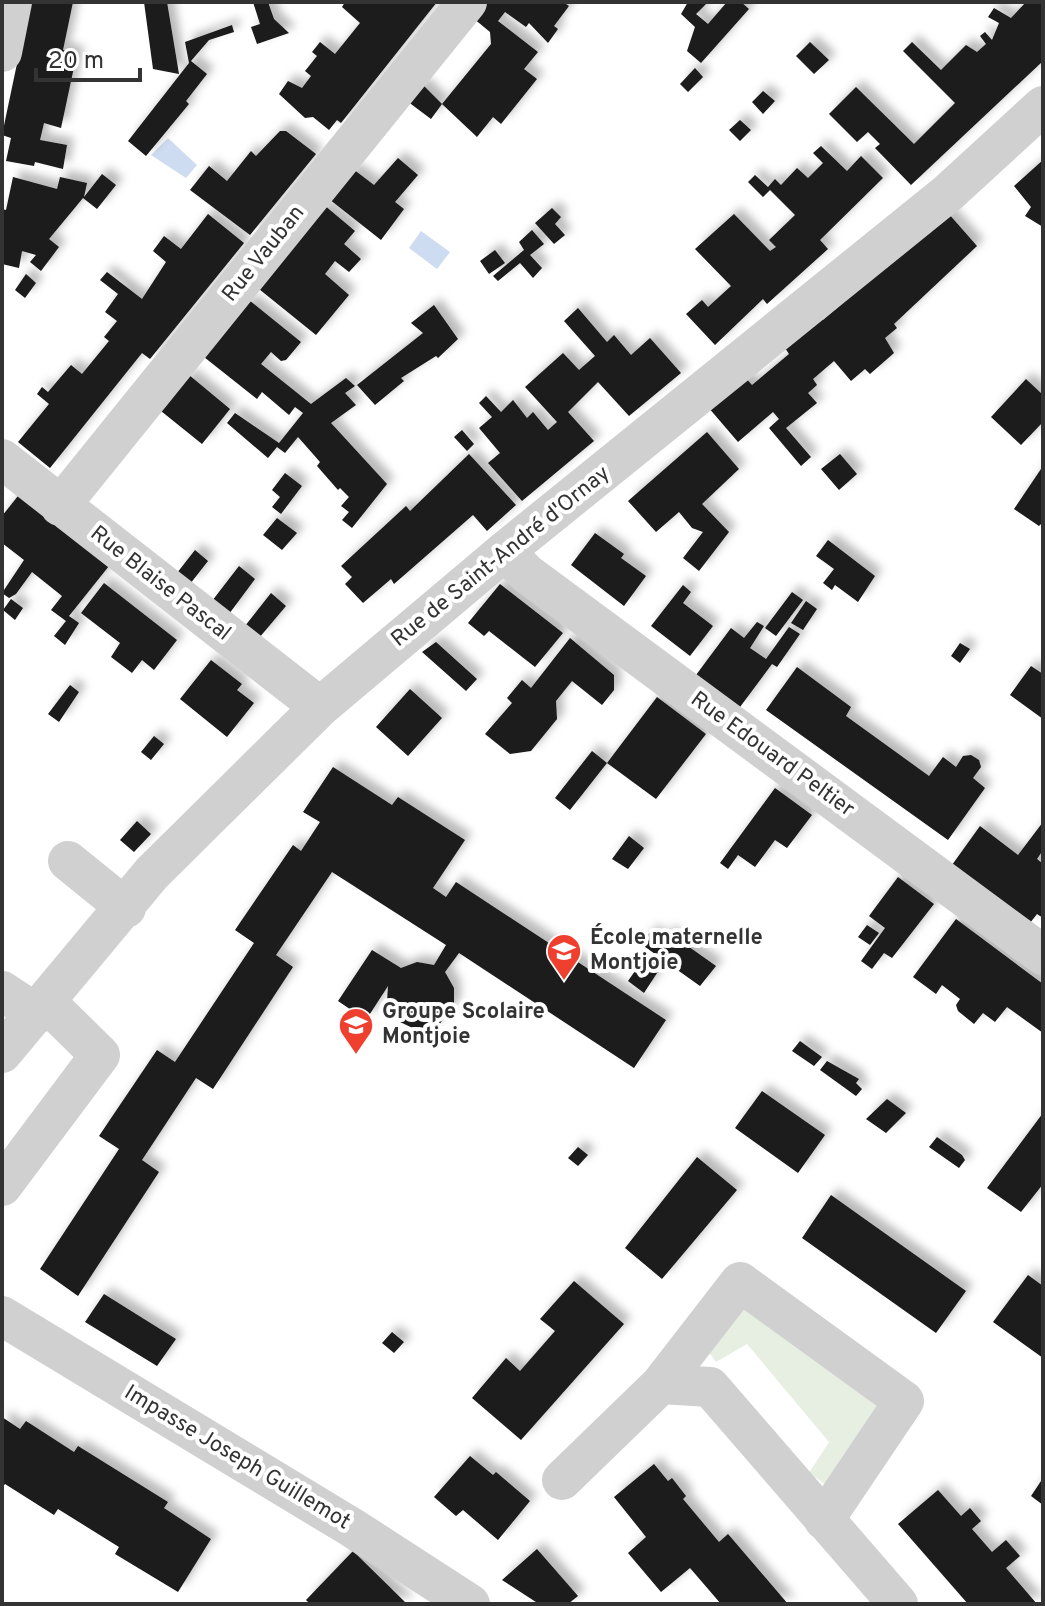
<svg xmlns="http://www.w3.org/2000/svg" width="1045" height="1606" viewBox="0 0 1045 1606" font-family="Overpass,sans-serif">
  <defs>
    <filter id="shadow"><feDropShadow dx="7" dy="-7" stdDeviation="4" flood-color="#0004"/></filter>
  </defs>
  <rect width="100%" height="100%" fill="#fff"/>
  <path fill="#e6efe1" d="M740,1305L882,1398L825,1484L809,1473L829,1442L747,1344L716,1362L706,1348Z"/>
  <path fill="#cddcf0" d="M168,138L197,165L186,178L151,155Z
    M421,231L450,252L437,269L409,248Z"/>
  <path fill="#1a1a1a" filter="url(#shadow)" d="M30,2H73L63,50L77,53L61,128L44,123L40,140L67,145L63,169L35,162L34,166L6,161L11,138L2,135Z
    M144,2H167L179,74L153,69Z
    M253,2H268L274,19L289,33L257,44L251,27L260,24Z
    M345,2H437L341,123L337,120L329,130L313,117L305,118L279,94L288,81L302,88L311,76L305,71L317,56L312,52L320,42L335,54L360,23L342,7Z
    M486,2H563L569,6L554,26L558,29L548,43L529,23L526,27L505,12L498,21L538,52L524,69L537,79L501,124L493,117L477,137L442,104L491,44L490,32L473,18Z
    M688,2H708L696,14L708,24L727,2H741L749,9L701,63L687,51L695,27L681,14Z
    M1026,2H1043V61L911,185L875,148L880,144L868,132L857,142L829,114L856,87L914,144L955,103L903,51L912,42L941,70L966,45L977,52L986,44L980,36L985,32L992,40L999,23L988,17L994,8L1011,18Z
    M232,25L234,32L209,40L191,61L207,74L186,101L189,104L146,156L128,141L189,63L185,42Z
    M810,42L829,60L814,74L796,56Z
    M695,68L703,77L688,92L680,84Z
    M421,83L442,104L431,119L407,101Z
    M763,91L775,101L763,114L752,102Z
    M740,120L751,130L740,141L729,130Z
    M280,131H286L316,154L250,235L190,190L209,166L227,181L251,151L256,156Z
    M821,146L847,171L861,156L883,178L820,240L828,249L767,304L763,299L715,345L686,314L702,300L708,307L731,286L695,249L734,214L770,251L776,247L769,240L795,215L770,190L763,197L748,182L755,175L768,187L775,179L781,185L797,168L808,178L823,163L813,153Z
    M398,158L418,175L395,202L404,209L381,240L329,199L353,169L374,185Z
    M1043,160V227L1025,216L1031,207L1014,186Z
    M102,174L116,185L97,209L83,198L49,239L59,247L41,271L30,262L36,255L22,251L19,268L2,264V209L6,210L13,177L57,189L60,177L87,183L84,197Z
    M324,205L355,231L344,244L361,259L349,272L335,261L325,274L349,295L316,335L259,289Z
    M552,208L561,217L555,224L565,235L554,244L535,223Z
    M948,213L977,246L894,324L897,328L885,338L894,353L870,374L865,369L851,381L834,361L813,379L817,385L808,393L817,403L786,428L811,457L801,466L769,428L779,419L773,412L738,442L708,407L744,376L752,385L789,354L785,348L819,314L823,320Z
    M208,214L244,243L150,359L142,353L50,468L18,442L49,404L37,394L42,387L48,392L71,365L82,374L109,341L104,337L117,321L105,312L118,294L100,280L107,272L142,299L166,262L153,251L164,236L181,249Z
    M532,230L544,244L530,255L542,268L533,278L520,263L498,281L493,276L524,250L519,242Z
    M495,250L505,263L489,274L480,261Z
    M26,274L36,283L25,298L15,290Z
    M249,300L301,342L286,360L281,361L271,352L261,364L311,404L346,378L355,386L345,393L356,405L331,423L387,484L352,528L342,520L349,512L341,506L349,497L340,488L338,490L317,466L320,462L298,437L285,453L277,447L268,458L227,423L235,413L279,443L303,413L295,407L289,415L262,392L257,399L204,357Z
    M434,305L458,339L438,358L436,356L401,378L404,381L375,405L357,385L423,333L411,323Z
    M578,308L607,342L614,335L631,355L650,338L681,373L629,416L598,382L568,412L594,441L522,501L488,463L500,453L479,428L492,417L479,403L486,396L501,412L513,400L527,418L533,412L548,430L557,422L525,387L563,353L579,370L595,356L564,321Z
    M189,375L230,409L202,444L161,411Z
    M1026,379L1043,395V422L1021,445L991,417Z
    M462,430L474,444L467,451L454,437Z
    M707,432L739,469L702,504L729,532L699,571L683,558L703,532L692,528L679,512L656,532L628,501Z
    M469,454L516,505L487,531L473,515L394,584L391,579L363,603L345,584L352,577L341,566L406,506L410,511Z
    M840,454L857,474L839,490L821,469Z
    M1043,466V522L1039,526L1014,509Z
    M285,473L302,486L281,514L272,507L280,497L272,490Z
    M18,496L109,566L69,616L79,623L65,645L54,636L66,621L51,610L62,596L32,572L16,594L9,598L2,593L24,560L2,543V516Z
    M277,518L297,533L282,550L263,535Z
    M595,533L624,554L621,558L646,576L624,606L571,565Z
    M828,540L875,576L858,602L835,585L832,590L823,583L834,569L816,556Z
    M195,550L208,561L190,584L177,573Z
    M239,566L255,579L229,614L212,601Z
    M104,583L177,640L154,670L142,660L132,673L111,657L120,643L81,613Z
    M500,584L563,633L535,667L489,631L484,636L468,623Z
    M683,585L691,592L683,603L713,626L690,656L651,626Z
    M792,592L803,600L776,636L765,628Z
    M271,593L286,606L259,638L245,626Z
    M11,599L23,608L15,620L3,610Z
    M806,601L817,609L803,630L791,623Z
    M757,622L764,626L745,656L750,648L766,659L789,627L800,634L777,667L772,664L740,707L696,675L731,628L744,638Z
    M570,638L614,675V690L602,705L572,681L556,701L557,719L531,751L510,754L485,734L512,703L507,698L522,680L531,688Z
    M436,642L477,679L466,691L422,652Z
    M960,643L970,649L960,663L951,656Z
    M211,660L242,684L237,690L254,703L227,737L180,699Z
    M1031,666L1043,674V719L1010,695Z
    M797,667L851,707L846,716L929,776L943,757L956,767L963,756L971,755L979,760L981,767L973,778L985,788L948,840L766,710Z
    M70,685L79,692L59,722L48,714Z
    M410,689L442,718L408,756L376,727Z
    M657,697L706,734L656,799L607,763L570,810L555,798L592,751L607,763Z
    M154,736L164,744L151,760L141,752Z
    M333,767L392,805L398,797L465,840L433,888L446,897L456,882L666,1020L634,1068L459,953L445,972L454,988V1004L439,1025L419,1031L398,1021L387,1001L388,986L366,1020L338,1001L372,950L401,968L417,962L434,965L446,945L332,872L276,955L293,967L213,1089L196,1078L142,1160L159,1172L78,1296L40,1269L119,1149L99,1136L157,1050L175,1062L254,943L235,930L293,845L301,851L320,822L303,812Z
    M775,788L812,815L787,848L775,840L755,867L738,855L728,869L720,863Z
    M137,821L151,834L134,852L120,840Z
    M1043,822V850L1037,859L1043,864V918L1037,914L1030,923L952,865L980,826L1018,855Z
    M629,836L644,848L628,869L612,859Z
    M898,877L934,904L892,958L884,953L872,969L861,961L885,928L869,916Z
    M956,919L1043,984V1033L1007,1007L995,1022L983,1013L974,1024L958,1011L956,1005L960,999L942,985L936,994L913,977Z
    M867,925L879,933L870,945L858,937Z
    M651,931L663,940L668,932L716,966L700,986L641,944Z
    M648,962L659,970L644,993L628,981L635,971L640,974Z
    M800,1041L822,1057L814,1066L792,1051Z
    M827,1061L859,1079L856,1083L862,1089L856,1096L820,1070Z
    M762,1091L825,1135L798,1173L735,1128Z
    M887,1099L906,1113L886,1133L866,1119Z
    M1043,1113V1184L1021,1212L987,1188Z
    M937,1137L962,1155L965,1160L959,1168L929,1147Z
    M578,1147L588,1155L578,1166L568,1158Z
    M697,1157L737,1190L662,1279L625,1248Z
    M831,1195L966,1291L936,1333L802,1238Z
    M1028,1275L1043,1286V1358L993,1322Z
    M574,1281L624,1324L521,1440L472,1398L506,1358L520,1371L555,1331L540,1319Z
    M104,1294L176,1339L157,1366L85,1322Z
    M392,1332L404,1342L394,1353L382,1343Z
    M2,1417L20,1429L26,1421L74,1452L78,1446L168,1502L164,1508L211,1539L178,1592L115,1554L119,1547L58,1509L54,1515L5,1484L2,1488Z
    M470,1456L493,1475L496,1472L530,1501L498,1540L463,1510L456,1516L434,1497Z
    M654,1464L668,1481L672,1478L686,1496L683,1499L719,1542L728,1534L788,1604H721L690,1568L661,1592L628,1553L646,1537L614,1497Z
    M1043,1478V1505L1031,1496Z
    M938,1490L961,1516L970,1508L981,1521L972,1529L992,1552L1006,1540L1020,1556L1006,1568L1037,1604H968L898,1524Z
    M537,1549L578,1596L568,1604H539L502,1580Z
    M353,1551L407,1604H310L306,1600Z"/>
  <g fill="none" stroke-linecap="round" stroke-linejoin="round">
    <path stroke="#d0d0d0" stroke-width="40" d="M2,52L12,2
      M2,459L320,707
      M60,506L467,2
      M505,551L526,573L1043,955
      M68,861L126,908
      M2,991L37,1014
      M2,1053L152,873L320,707L505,551L948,193L1043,106
      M2,1186L100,1055L46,1002
      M2,1316L351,1527L470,1604
      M661,1384L740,1282L904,1401L824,1520
      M562,1480L661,1384L710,1387L898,1604"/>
  </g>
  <defs>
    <g id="school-pin" transform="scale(1.8)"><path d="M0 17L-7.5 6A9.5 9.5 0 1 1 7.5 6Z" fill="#ef402f" stroke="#fff"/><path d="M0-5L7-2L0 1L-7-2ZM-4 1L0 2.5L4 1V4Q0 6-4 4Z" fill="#fff"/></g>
  </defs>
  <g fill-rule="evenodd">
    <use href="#school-pin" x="564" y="951"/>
    <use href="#school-pin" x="356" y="1025"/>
  </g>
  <g text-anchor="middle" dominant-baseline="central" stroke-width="8" stroke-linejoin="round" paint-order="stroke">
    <g font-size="22" fill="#333" stroke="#fff">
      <text transform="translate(264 254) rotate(-51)">Rue Vauban</text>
      <text transform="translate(501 557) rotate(-39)">Rue de Saint-André d'Ornay</text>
      <text transform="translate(160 584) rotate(38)">Rue Blaise Pascal</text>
      <text transform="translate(772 755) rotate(36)">Rue Edouard Peltier</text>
      <text transform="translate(237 1458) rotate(31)">Impasse Joseph Guillemot</text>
    </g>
    <g font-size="22" font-weight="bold" fill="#333" stroke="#fff" text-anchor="start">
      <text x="590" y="938">École maternelle<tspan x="590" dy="25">Montjoie</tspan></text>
      <text x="382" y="1012">Groupe Scolaire<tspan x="382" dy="25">Montjoie</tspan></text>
    </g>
  </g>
  <rect width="1045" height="1606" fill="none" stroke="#333333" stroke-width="8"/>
  <path d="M36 68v12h104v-12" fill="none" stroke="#333333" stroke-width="4"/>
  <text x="48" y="68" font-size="24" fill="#333333" stroke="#ffffff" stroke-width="6" paint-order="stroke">20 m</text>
</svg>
